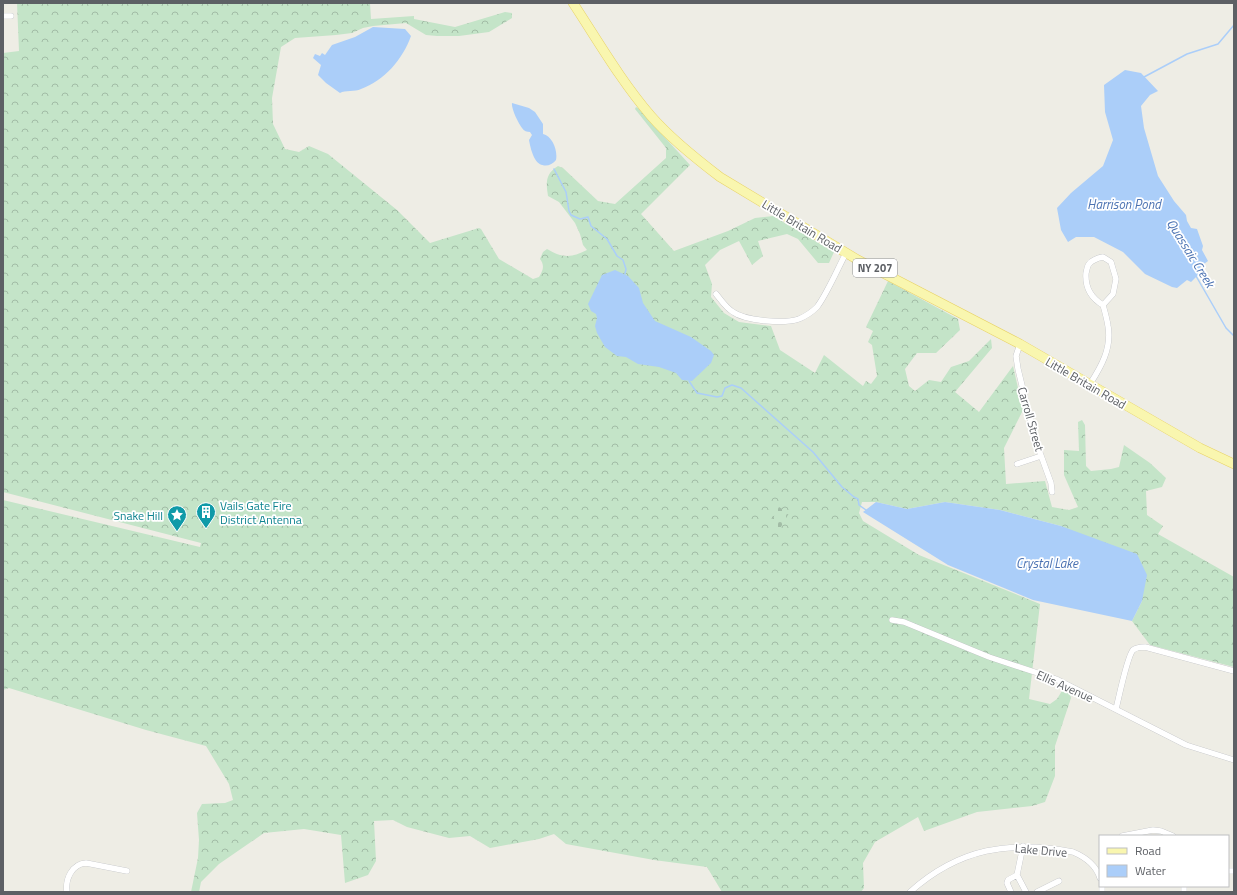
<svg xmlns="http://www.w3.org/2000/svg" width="1237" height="895" viewBox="0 0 1237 895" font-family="'Titillium Web',sans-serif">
  <defs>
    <pattern id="forest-crowns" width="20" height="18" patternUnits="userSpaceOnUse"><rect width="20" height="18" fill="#c4e4c8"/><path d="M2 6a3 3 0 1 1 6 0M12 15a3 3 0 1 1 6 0" fill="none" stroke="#a2bca6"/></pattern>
    <pattern id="cemetery-stones" width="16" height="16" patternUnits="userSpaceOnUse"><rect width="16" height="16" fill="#c4e4c8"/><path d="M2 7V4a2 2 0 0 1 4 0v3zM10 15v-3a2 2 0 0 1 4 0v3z" fill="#a2bca6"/></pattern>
  </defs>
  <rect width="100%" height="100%" fill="#eeede5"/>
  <path fill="url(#forest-crowns)" d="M17,3H370L371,19L414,16V19L455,27L505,12L512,13V18L489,32L459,36H437L426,35L406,23L373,26L363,28L352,33L336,35L295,38L281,47L272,98L273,124L285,149L299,152L309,146L328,154L397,210L430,243L479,228L481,229L499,259L533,279L539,277C543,270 545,266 540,259L543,252L547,249C562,258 571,258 587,250L583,245L580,234L575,223L559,202L548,196C546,183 545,174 558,166L563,168L598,201L615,204L666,158V148L635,109L636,107L638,108L690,165L641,214L674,251L728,231L755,218L773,216L834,252L829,263H818L798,239L787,234L758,241L763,256L752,265L739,241L720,250L705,265L712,284L711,297L724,313L739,322L771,326L780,350L815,373L824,355L863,386L866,381L871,384L877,376L872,345L868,342L873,331L866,327L888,281L958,319L960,330L936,353H917L905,369L909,386L915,391L929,380L941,382L951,367L969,361L991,339L992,348L955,392L979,412L1013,366L1023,410L1004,448L1006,484L1045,481L1052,507L1069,510L1078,507L1064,475V450L1079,451L1078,422L1082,420L1085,425L1086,466L1091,471L1111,469L1119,467L1124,445L1150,463L1166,478L1162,487L1146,491L1147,515L1163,526L1158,534L1234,577V667L1150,645L1132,621L1142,601L1061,526L1000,510L945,502L907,509L876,502H862L859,513L863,521L919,555L1040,604L1029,699L1050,704L1057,699L1063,689L1070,694L1071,698L1055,746V776L1045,802L1032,806L977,812L924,831L918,817L875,842L863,863L864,888L861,892H722L707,867L654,860L566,844L554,834L539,839L490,848L470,836L449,838L407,827L393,820L374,821L376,861L368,875L345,883L341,835L304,829L264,833L219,864L201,882L199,892H191L198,858L199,840L197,813L202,804L225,803L233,800L229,784L206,746L146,730L9,688L3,690V500L200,547L201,543L3,492V53L19,51Z"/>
  <path fill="url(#cemetery-stones)" d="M779,507L789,513L778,532L768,527Z"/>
  <path fill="#abcef9" d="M373,27L405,29L411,36C403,59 384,81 361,89C355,92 345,90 340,93L326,83L318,75L321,65L313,58L315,54L320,56L322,53L325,55L332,45L355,37Z
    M1125,70L1141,73L1158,91L1150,95L1141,106L1144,128L1158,176L1174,201L1186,215L1187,221L1191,228L1197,229L1203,246L1202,250L1208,261L1200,267L1202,271L1191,282L1187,280L1177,288L1172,287L1145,274L1123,252L1094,237H1076L1068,242L1061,230L1057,208L1071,193L1103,166L1113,140L1105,112L1104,85Z
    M512,103L529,108L535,112L543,124V134C552,136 558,150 556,160C551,167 540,168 535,159C532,154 530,146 529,140L532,135L530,132C527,132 524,131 522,128C518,123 511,108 512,103Z
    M615,270L628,276L639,288L643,303L655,321L691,337L711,351L714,355L711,363L692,381L682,380L676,373L659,367L638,364L626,357L617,356L605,347L597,333L595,326L597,318L596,314L591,311L588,304L602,275Z
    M876,502L907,509L945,502L1000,510L1061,526L1137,554L1147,575L1142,601L1132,621L1033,600L948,565L863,512Z"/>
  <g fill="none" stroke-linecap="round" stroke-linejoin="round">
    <path stroke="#abcef9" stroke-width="1.5" d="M1144,77L1187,54L1218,44L1234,25
      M554,169L566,192L569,211L571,215L580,219L588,217L591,226L607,239L617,256L623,260L626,269L625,274
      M1196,276L1226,328L1234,336
      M689,381L697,393L717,397L722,396L725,388L732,385L741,388L813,452L842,487L854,497L858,499L859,505L866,510"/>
    <g stroke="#b8babe" stroke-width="6">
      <path id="street" d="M3,16H11
        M1103,257L1111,262L1116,279L1113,294L1103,305C1091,298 1085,287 1086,273C1087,270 1087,266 1089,264C1092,260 1098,258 1103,257Z
        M716,294C721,300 726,308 733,312C746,321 784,324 799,319C806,316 812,312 817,307C827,294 838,268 846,253
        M1020,344L1016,356L1018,369L1035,439L1051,483L1052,492
        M1090,384C1101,367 1112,348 1108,326C1107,319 1105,312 1103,305
        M1017,464L1041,456
        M892,620L904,622L989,657L1056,679L1186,745L1234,760
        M1116,709C1119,697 1127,657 1133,650C1137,647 1141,647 1145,647L1234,671
        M1122,836L1153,830L1161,831L1173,836
        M1023,846L1017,875L1026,892
        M1228,871H1234
        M1102,886V892
        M1184,886V892
        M67,892C65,879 72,864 86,863L127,871
        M910,892C959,848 1010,840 1073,852C1085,857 1096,865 1100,878
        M1011,892L1007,883L1008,880L1017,875
        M1037,892L1059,881"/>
    </g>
    <g stroke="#e8d265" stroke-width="10">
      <path id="primary" d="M573,3C598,41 621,81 651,116C671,139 695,158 720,177L858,260L1020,344L1200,448L1234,464"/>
    </g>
    <use href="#street" stroke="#fff" stroke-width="5.5"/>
    <use href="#primary" stroke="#f9f6af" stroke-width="9"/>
  </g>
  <defs>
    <g id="building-pin" transform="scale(1)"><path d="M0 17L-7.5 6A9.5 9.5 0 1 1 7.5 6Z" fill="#0f9aa8" stroke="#fff"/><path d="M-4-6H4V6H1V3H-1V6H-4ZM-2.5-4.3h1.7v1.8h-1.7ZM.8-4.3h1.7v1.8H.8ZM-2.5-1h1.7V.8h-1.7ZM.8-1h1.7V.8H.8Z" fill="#fff"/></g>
    <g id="sight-pin" transform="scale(1)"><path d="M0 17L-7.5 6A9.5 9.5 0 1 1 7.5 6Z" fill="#0f9aa8" stroke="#fff"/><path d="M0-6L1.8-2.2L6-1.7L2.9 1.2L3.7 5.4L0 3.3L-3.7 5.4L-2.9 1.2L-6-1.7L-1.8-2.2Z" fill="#fff"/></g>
  </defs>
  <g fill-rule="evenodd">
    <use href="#building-pin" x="206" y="512"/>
    <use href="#sight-pin" x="177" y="515"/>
  </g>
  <g text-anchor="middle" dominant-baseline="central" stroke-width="3.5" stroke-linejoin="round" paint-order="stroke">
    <rect fill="#fff" stroke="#8e9093" stroke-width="1" x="853" y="259" width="44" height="18" rx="3"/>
    <g font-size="11" font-weight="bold" fill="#5d6065">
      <text x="875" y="268">NY 207</text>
    </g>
    <g font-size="12" fill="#5d6065" stroke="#fff">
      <text transform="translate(802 226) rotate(31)">Little Britain Road</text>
      <text transform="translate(1086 383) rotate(30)">Little Britain Road</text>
      <text transform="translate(1031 419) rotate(74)">Carroll Street</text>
      <text transform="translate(1065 686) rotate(24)">Ellis Avenue</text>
      <text transform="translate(1041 850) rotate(5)">Lake Drive</text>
    </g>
    <g font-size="12" fill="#0d838f" stroke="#fff" text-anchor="start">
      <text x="220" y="505">Vails Gate Fire<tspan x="220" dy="14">District Antenna</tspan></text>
      <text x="163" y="515" text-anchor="end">Snake Hill</text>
    </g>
    <g font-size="13" font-style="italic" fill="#4b72b2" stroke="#fff">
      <text x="1124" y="204">Harrison Pond</text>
      <text transform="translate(1191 253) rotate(58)">Quassaic Creek</text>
      <text x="1047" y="563">Crystal Lake</text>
    </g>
  </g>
  <rect width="1237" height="895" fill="none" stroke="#5d6065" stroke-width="8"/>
  <rect x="1099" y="835" width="130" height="52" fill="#ffffff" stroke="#bebfc1"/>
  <rect x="1107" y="848" width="20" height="6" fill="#f9f6af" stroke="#bebfc1"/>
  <text x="1135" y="855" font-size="12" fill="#5d6065">Road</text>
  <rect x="1107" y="865" width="20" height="12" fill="#abcef9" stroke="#bebfc1"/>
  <text x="1135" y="875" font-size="12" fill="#5d6065">Water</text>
</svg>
